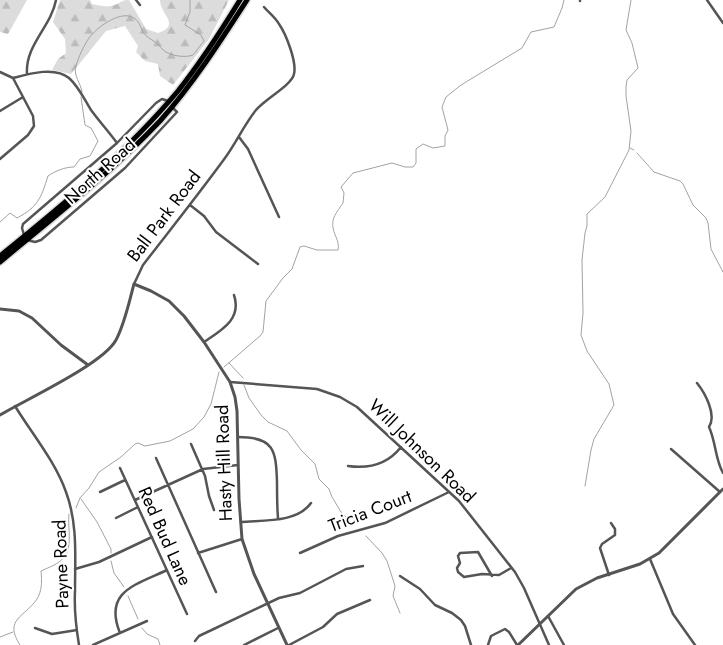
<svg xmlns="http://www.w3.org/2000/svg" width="723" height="645" viewBox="0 0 723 645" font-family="Jost,sans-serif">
  <defs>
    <pattern id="forest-firs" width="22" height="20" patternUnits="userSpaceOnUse" patternTransform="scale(1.25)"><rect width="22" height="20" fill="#dcdcdc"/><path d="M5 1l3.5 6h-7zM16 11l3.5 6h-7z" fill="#bbb"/></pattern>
  </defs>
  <rect width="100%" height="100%" fill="#fff"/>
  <path fill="url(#forest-firs)" d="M0,0H27L8,34L0,32Z
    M60,0H90L92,4C100,6 109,8 117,4C122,2 122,0 129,0L146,29L158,33C182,25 160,15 160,0H229L209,39L173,85L160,76L158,64L145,61L136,52L138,46L125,26L106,31L71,74L52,70L58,59L66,53L65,39L53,22Z"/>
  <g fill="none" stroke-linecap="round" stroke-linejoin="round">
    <path stroke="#a3a3a3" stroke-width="1" d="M82,92C81,83 73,76 76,66C78,58 84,45 89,38C96,28 119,11 132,17C139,20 140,26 143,32C146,37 151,39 155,42C159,44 160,47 163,50C170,56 185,58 193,55L204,41L201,35L185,25L190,12V0
      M630,148L634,150
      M637,153L654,172L680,181L683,184L693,205L706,218L708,223L711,249L723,272
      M0,222L10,213L17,218C38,207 41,198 48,176C55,171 65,167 74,167L80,159L90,156L98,141L91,128L85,125L81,97
      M229,363L243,378
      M224,367L260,336L263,332L266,301L283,278L292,269L300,247L304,246L317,250H338C339,245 338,242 336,237C329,221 334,216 343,203L344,193L341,187L353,173L392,163L405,167H413L416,163V149L423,144L433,148L445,146V136L448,130L442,107L446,97L461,85L522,48L531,32L554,27L562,8L564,0
      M244,385L249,398L261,415L268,422L287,431L301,450L315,464L319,479L329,489L332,497L341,512L353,524
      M585,486L591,450L594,439L614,405L609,384L587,351L581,335L583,313L582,260L585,233L587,226V214L605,197L629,150L631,131L626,96V86L627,80L638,68L632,43L626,30L631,0
      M81,499L97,522L111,549V553
      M76,508L80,498L89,488L99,472L121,457L135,444L138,443L145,446L170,441L193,429L204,417L211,404L219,372
      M366,536L382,553L387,561L395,586L393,596L400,613
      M111,561L114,573L124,587
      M128,596L138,619
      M142,628L147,634L158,639L160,645
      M0,637L13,632
      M20,645C3,619 25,617 37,599C42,591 42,581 41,571C47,568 54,566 59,562C75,551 67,529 69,514"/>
    <g stroke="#dbdbdb" stroke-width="8">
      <path id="trunk" d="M0,256C63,205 126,153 178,91C201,62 221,31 240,0
        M0,262C54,217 111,173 160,121C193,84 220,42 247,0"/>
    </g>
    <path stroke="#555" stroke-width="2.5" d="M136,0L140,5
      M580,0V1
      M707,0L723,23
      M0,72L13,78C28,74 55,66 69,78C79,87 84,99 91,110C99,121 109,132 117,143
      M27,74C25,45 51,27 56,0
      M0,111L23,97
      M239,137L248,149L279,217
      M0,159L28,135L34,126L33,116L13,78
      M190,205L204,216L216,232L258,264
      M24,235L22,228L23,224L117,143L156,103L162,99L168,101
      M27,240L35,242L41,240L125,168L177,112L172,107
      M134,284L143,265C170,230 198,195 225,158C236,143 244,125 256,110C265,99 292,85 294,74C297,62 286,34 279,24C275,17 269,13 264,7
      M204,342C222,330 242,319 234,295
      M230,382L317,389L340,397L357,407L459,501L515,572L524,588L549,645
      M697,383C705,393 717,415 709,427C716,442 715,459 723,473
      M15,406C32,434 55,461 66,492C78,524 75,558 75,591C74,610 76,627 79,645
      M238,437C274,437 276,450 277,482C277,494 277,506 278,518
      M191,444L205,476L209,496L214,510
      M671,449L720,492
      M156,458L216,592
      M348,466C369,469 387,465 401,447
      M120,468L187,614
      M100,492L125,480
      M135,500L203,469L238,465
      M116,518L138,507
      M241,522C263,520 297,523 311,503
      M198,553L242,539
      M300,553L338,536L385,523L449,492
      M650,559L673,614L695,645
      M75,569L99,562L152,537
      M609,575L600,548L602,544L615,535V529L611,523
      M400,576L420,589L435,605L452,613L461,620L465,626L471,645
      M492,576L478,552L460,553L458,556L460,563L457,568L458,572L464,577L482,574L499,575L511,568
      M548,616L564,645
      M35,628L52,634L77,630
      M120,633C103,591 136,585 167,570
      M195,641L199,636L279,598L300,593L346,569L363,566
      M93,645L147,621
      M244,645L278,628
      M289,645L323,627L337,614L370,600
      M488,645L491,636L505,629L509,632L517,645"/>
    <path stroke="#555" stroke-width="3" d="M0,309L19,311L32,318L61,345L88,365
      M0,415C27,399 103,364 116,340C125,323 129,302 134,284L151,291L169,301L184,316L204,342L230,382L235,397L237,411L239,499L242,539L254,574L287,645
      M518,645L576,589L597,578L640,564L659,553L723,489"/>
    <use href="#trunk" stroke="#000" stroke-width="5"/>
  </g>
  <g text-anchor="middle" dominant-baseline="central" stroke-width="4" stroke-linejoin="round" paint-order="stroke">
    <g font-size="18" fill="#000" stroke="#fff">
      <text transform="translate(100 171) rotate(-42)">North Road</text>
      <text transform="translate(164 216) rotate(-53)">Ball Park Road</text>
      <text transform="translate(422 451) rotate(44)">Will Johnson Road</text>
      <text transform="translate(224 463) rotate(-92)">Hasty Hill Road</text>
      <text transform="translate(370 511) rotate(-21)">Tricia Court</text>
      <text transform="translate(165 536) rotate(66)">Red Bud Lane</text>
      <text transform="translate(61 564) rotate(-92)">Payne Road</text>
    </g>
  </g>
</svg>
